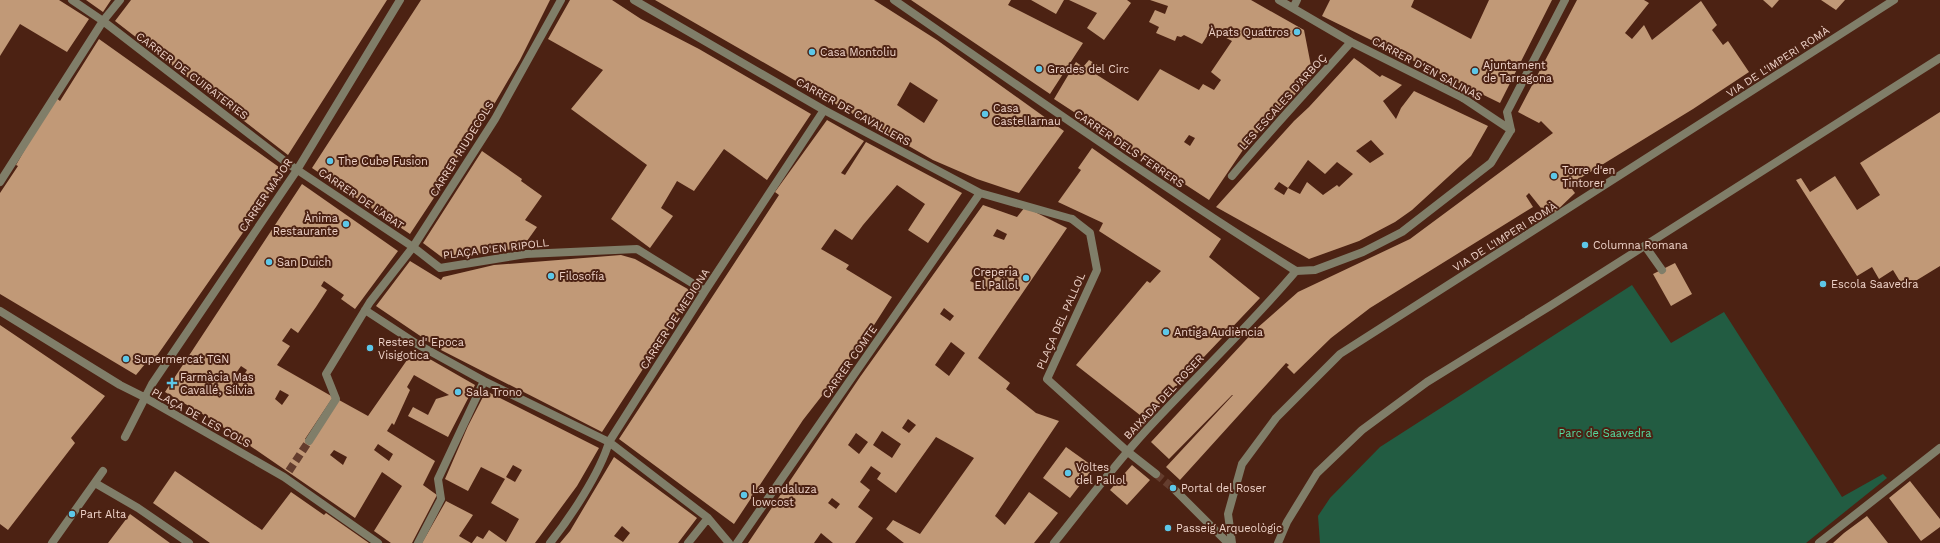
<svg xmlns="http://www.w3.org/2000/svg" width="1940" height="543" viewBox="0 0 1940 543" font-family="'Work Sans',sans-serif">
  <rect width="100%" height="100%" fill="#4c2213"/>
  <path fill="#225c42" d="M1632,285L1671,343L1724,312L1842,497L1883,474L1887,478L1806,543H1320L1318,516L1330,498L1380,447Z"/>
  <path fill="#c19977" fill-rule="evenodd" d="M0,0H59L89,19L67,52L20,24L0,56Z
    M86,0H111L103,12Z
    M131,0H387L288,155L115,21Z
    M421,0H550L520,60L489,113L471,139L469,138L453,164L455,166L410,234L312,168Z
    M570,0H612L641,19L699,49L811,114L767,180L724,149L694,191L677,181L661,208L673,216L650,248L611,219L647,165L571,109L603,70L548,39Z
    M655,0H874L937,40L1064,131L1019,193L977,179L933,160ZM910,82L938,100L924,123L897,105Z
    M911,0H1011L1008,5L1083,43L1050,94Z
    M1031,0H1064L1056,14Z
    M1069,0H1127L1131,3L1104,40L1087,28L1097,13Z
    M1150,0H1251L1304,30L1313,76L1247,144L1209,200L1054,99L1076,62L1083,67L1089,60L1099,66L1094,73L1138,101L1160,69L1199,90L1203,84L1214,90L1221,80L1211,72L1232,41L1211,30L1202,44L1184,35L1181,37L1177,36L1175,41L1156,33L1159,27L1149,22L1155,10L1165,14L1168,6ZM1189,135L1195,138L1190,146L1184,142Z
    M1330,0H1414L1411,7L1471,39L1489,0H1552L1500,103L1322,16Z
    M1577,0H1644L1649,3L1625,33L1632,39L1644,25L1652,40L1701,1L1717,25L1712,30L1723,45L1728,41L1749,72L1693,109L1569,185L1575,193L1549,218L1529,193L1526,196L1533,207L1370,308L1331,338L1294,374L1287,367L1289,365L1286,363L1180,480L1166,467L1233,395H1232L1169,459L1151,442L1256,329L1298,292L1410,239L1553,133L1541,121L1539,123L1518,112Z
    M1763,0H1779L1772,8Z
    M1821,0H1845L1836,10Z
    M99,39L283,170L256,214L154,360L150,358L136,375L0,294V193L18,166L16,165L55,97L60,101Z
    M1354,58L1380,77L1382,75L1402,85L1383,101L1396,119L1401,108L1414,91L1488,126L1471,156L1412,210L1395,222L1359,241L1309,259L1216,207L1294,121L1309,107ZM1371,140L1384,154L1370,163L1356,151ZM1308,160L1325,174L1337,162L1353,174L1339,187L1337,185L1323,195L1307,182L1300,194L1288,188L1284,195L1274,189L1279,182L1288,188Z
    M1940,112V266L1904,288L1893,270L1879,279L1872,267L1857,276L1796,180L1801,178L1810,192L1835,176L1857,210L1880,195L1860,163Z
    M827,120L864,141L841,173L845,175L866,142L962,193L928,243L908,230L925,204L897,185L863,225L852,240L835,229L821,249L849,265L846,269L892,297L860,347L803,420L734,524L619,439L779,195L775,192Z
    M1092,148L1221,239L1209,257L1260,298L1145,419L1076,365L1147,281L1150,283L1161,271L1099,231L1103,223L1058,202L1081,170L1078,168Z
    M482,151L522,179L521,181L542,196L525,220L537,227L522,248L443,258L423,243Z
    M302,184L398,251L355,309L341,299L344,295L324,281L321,286L327,290L316,307L298,333L291,328L282,341L290,346L277,365L333,397L305,439L311,442L339,400L368,416L414,350L475,385L448,437L408,416L413,407L428,415L436,399L449,395L414,375L407,387L410,390L394,425L392,423L387,431L435,461L423,485L437,495L412,543H391L374,531L402,486L382,472L355,518L211,419L165,392ZM241,366L247,370L240,381L234,376ZM280,390L289,395L282,405L275,399ZM378,444L393,454L389,461L374,450ZM334,450L347,457L343,465L330,455Z
    M983,205L1017,217L1025,207L1067,228L978,358L1010,383L1006,389L1036,413L1059,421L995,516L1005,525L1029,492L1058,513L1034,543H904L886,529L893,520L920,534L974,458L936,437L896,493L877,479L881,473L871,466L860,482L870,490L858,507L873,518L855,543H833L821,533L814,543H748L860,377ZM997,229L1007,234L1004,240L993,236ZM977,270L985,275L979,285L970,281ZM944,308L954,316L950,321L940,314ZM951,342L965,353L949,376L935,365ZM908,419L916,425L909,433L902,428ZM882,431L901,444L892,458L873,445ZM856,433L868,442L859,454L848,445ZM832,498L840,504L836,509L828,503Z
    M621,255L635,259L693,292L602,432L441,350L376,306L410,261L441,280L443,277L494,265Z
    M1675,263L1692,294L1671,306L1653,274Z
    M0,325L105,396L71,438L75,443L8,530L0,524Z
    M486,391L599,448L577,486L535,543H472L477,536L483,539L489,530L506,542L519,519L491,503L505,479L481,467L468,491L445,479L468,426ZM513,465L522,470L515,482L506,477Z
    M1066,447L1094,467L1070,498L1043,478Z
    M614,457L697,518L678,543H560L570,531ZM622,526L630,533L623,542L614,536Z
    M1132,465L1150,480L1127,505L1110,490Z
    M175,471L262,530L291,492L324,515L326,513L369,543H210L153,503Z
    M1910,481L1940,519V527L1921,541L1889,498Z
    M446,501L473,515L459,536L471,543H422Z
    M130,514L170,543H108Z
    M1867,516L1888,543H1833L1844,533Z"/>
  <g fill="none" stroke-linecap="round" stroke-linejoin="round">
    <path stroke="#643d2e" stroke-width="8" stroke-dasharray="8 4" stroke-linecap="butt" d="M289,471L309,441"/>
    <path stroke="#643d2e" stroke-width="8" stroke-dasharray="8 4" stroke-linecap="butt" d="M1156,474L1173,488"/>
    <path stroke="#807e69" stroke-width="8" d="M1645,246L1662,270"/>
    <path stroke="#807e69" stroke-width="8" d="M72,0L103,21L287,163L413,247L440,268L526,254L637,249L705,291
      M634,0L824,110L980,193L1072,219
      M894,0C1027,92 1159,185 1296,271
      M1279,0L1351,42L1463,98
      M1293,8L1297,0
      M1232,176C1270,130 1311,87 1351,42
      M0,182L103,21L120,0
      M365,310L417,344L484,381L609,442L708,518L729,543
      M0,311L120,385L144,397L284,477L378,543
      M125,437L152,384L297,170L400,0
      M309,441L336,399L326,374L370,302L413,247L495,119L561,0
      M95,483L138,508L189,543
      M52,543L103,471
      M418,543L441,499L438,479L484,381
      M550,543C570,518 600,473 609,442L705,291L824,110
      M688,543L708,518
      M737,543L980,193
      M1819,543L1940,448"/>
    <path stroke="#807e69" stroke-width="8" d="M1463,98L1511,130
      M1511,130L1507,112L1565,0
      M1072,219L1090,233L1097,270L1047,379L1128,452L1156,474
      M1173,488L1228,543
      M1054,543C1086,503 1117,461 1153,423C1200,373 1251,324 1296,271L1315,270L1363,252L1402,232L1491,163L1511,130
      M1232,543L1228,514L1242,464L1276,418L1340,354L1894,0
      M1278,543L1287,522L1317,473L1362,430L1427,382L1550,306L1940,58"/>
  </g>
  <g fill="#5dc7e8" stroke="#4c2213" stroke-width="1.5">
    <circle cx="1297" cy="32" r="4"/>
    <circle cx="812" cy="52" r="4"/>
    <circle cx="1039" cy="69" r="4"/>
    <circle cx="1475" cy="71" r="4"/>
    <circle cx="985" cy="114" r="4"/>
    <circle cx="330" cy="161" r="4"/>
    <circle cx="1554" cy="176" r="4"/>
    <circle cx="346" cy="224" r="4"/>
    <circle cx="1585" cy="245" r="4"/>
    <circle cx="269" cy="262" r="4"/>
    <circle cx="551" cy="276" r="4"/>
    <circle cx="1026" cy="278" r="4"/>
    <circle cx="1823" cy="284" r="4"/>
    <circle cx="1166" cy="332" r="4"/>
    <circle cx="370" cy="348" r="4"/>
    <circle cx="126" cy="359" r="4"/>
    <path d="M170 377h4v4h4v4h-4v4h-4v-4h-4v-4h4z"/>
    <circle cx="458" cy="392" r="4"/>
    <circle cx="1068" cy="473" r="4"/>
    <circle cx="1173" cy="488" r="4"/>
    <circle cx="744" cy="495" r="4"/>
    <circle cx="72" cy="514" r="4"/>
    <circle cx="1168" cy="528" r="4"/>
  </g>
  <g text-anchor="middle" dominant-baseline="central" stroke-width="4" stroke-linejoin="round" paint-order="stroke">
    <g font-size="11" fill="#efd3c9" stroke="#4c2213" text-anchor="start">
      <text x="1289" y="32" text-anchor="end">Àpats Quattros</text>
      <text x="820" y="52">Casa Montoliu</text>
      <text x="1483" y="65">Ajuntament<tspan x="1483" dy="13">de Tarragona</tspan></text>
      <text x="1047" y="69">Grades del Circ</text>
      <text x="993" y="108">Casa<tspan x="993" dy="13">Castellarnau</tspan></text>
      <text x="338" y="161">The Cube Fusion</text>
      <text x="1562" y="170">Torre d'en<tspan x="1562" dy="13">Tintorer</tspan></text>
      <text x="338" y="218" text-anchor="end">Ànima<tspan x="338" dy="13">Restaurante</tspan></text>
      <text x="1593" y="245">Columna Romana</text>
      <text x="277" y="262">San Duich</text>
      <text x="1018" y="272" text-anchor="end">Creperia<tspan x="1018" dy="13">El Pallol</tspan></text>
      <text x="559" y="276">Filosofía</text>
      <text x="1831" y="284">Escola Saavedra</text>
      <text x="1174" y="332">Antiga Audiència</text>
      <text x="378" y="342">Restes d' Epoca<tspan x="378" dy="13">Visigotica</tspan></text>
      <text x="134" y="359">Supermercat TGN</text>
      <text x="180" y="377">Farmàcia Mas<tspan x="180" dy="13">Cavallé, Sílvia</tspan></text>
      <text x="466" y="392">Sala Trono</text>
      <text x="1076" y="467">Voltes<tspan x="1076" dy="13">del Pallol</tspan></text>
      <text x="1181" y="488">Portal del Roser</text>
      <text x="752" y="489">La andaluza<tspan x="752" dy="13">lowcost</tspan></text>
      <text x="80" y="514">Part Alta</text>
      <text x="1176" y="528">Passeig Arqueològic</text>
    </g>
    <g font-size="11" fill="#efd3c9" stroke="#4c2213">
      <text transform="translate(1778 62) rotate(-33)">VIA DE L'IMPERI ROMÀ</text>
      <text transform="translate(1427 69) rotate(28)">CARRER D'EN SALINAS</text>
      <text transform="translate(192 76) rotate(37)">CARRER DE CUIRATERIES</text>
      <text transform="translate(1283 102) rotate(-48)">LES ESCALES D'ARBOÇ</text>
      <text transform="translate(853 112) rotate(29)">CARRER DE CAVALLERS</text>
      <text transform="translate(462 149) rotate(-58)">CARRER RIUDECOLS</text>
      <text transform="translate(1129 149) rotate(34)">CARRER DELS FERRERS</text>
      <text transform="translate(266 195) rotate(-56)">CARRER MAJOR</text>
      <text transform="translate(361 199) rotate(34)">CARRER DE L'ABAT</text>
      <text transform="translate(1505 237) rotate(-32)">VIA DE L'IMPERI ROMÀ</text>
      <text transform="translate(496 249) rotate(-7)">PLAÇA D'EN RIPOLL</text>
      <text transform="translate(675 319) rotate(-57)">CARRER DE MEDIONA</text>
      <text transform="translate(1061 321) rotate(-66)">PLAÇA DEL PALLOL</text>
      <text transform="translate(850 362) rotate(-55)">CARRER COMTE</text>
      <text transform="translate(1164 397) rotate(-47)">BAIXADA DEL ROSER</text>
      <text transform="translate(201 418) rotate(29)">PLAÇA DE LES COLS</text>
    </g>
    <g font-size="11" fill="#54dba0" stroke="#4c2213">
      <text x="1605" y="433">Parc de Saavedra</text>
    </g>
  </g>
</svg>
